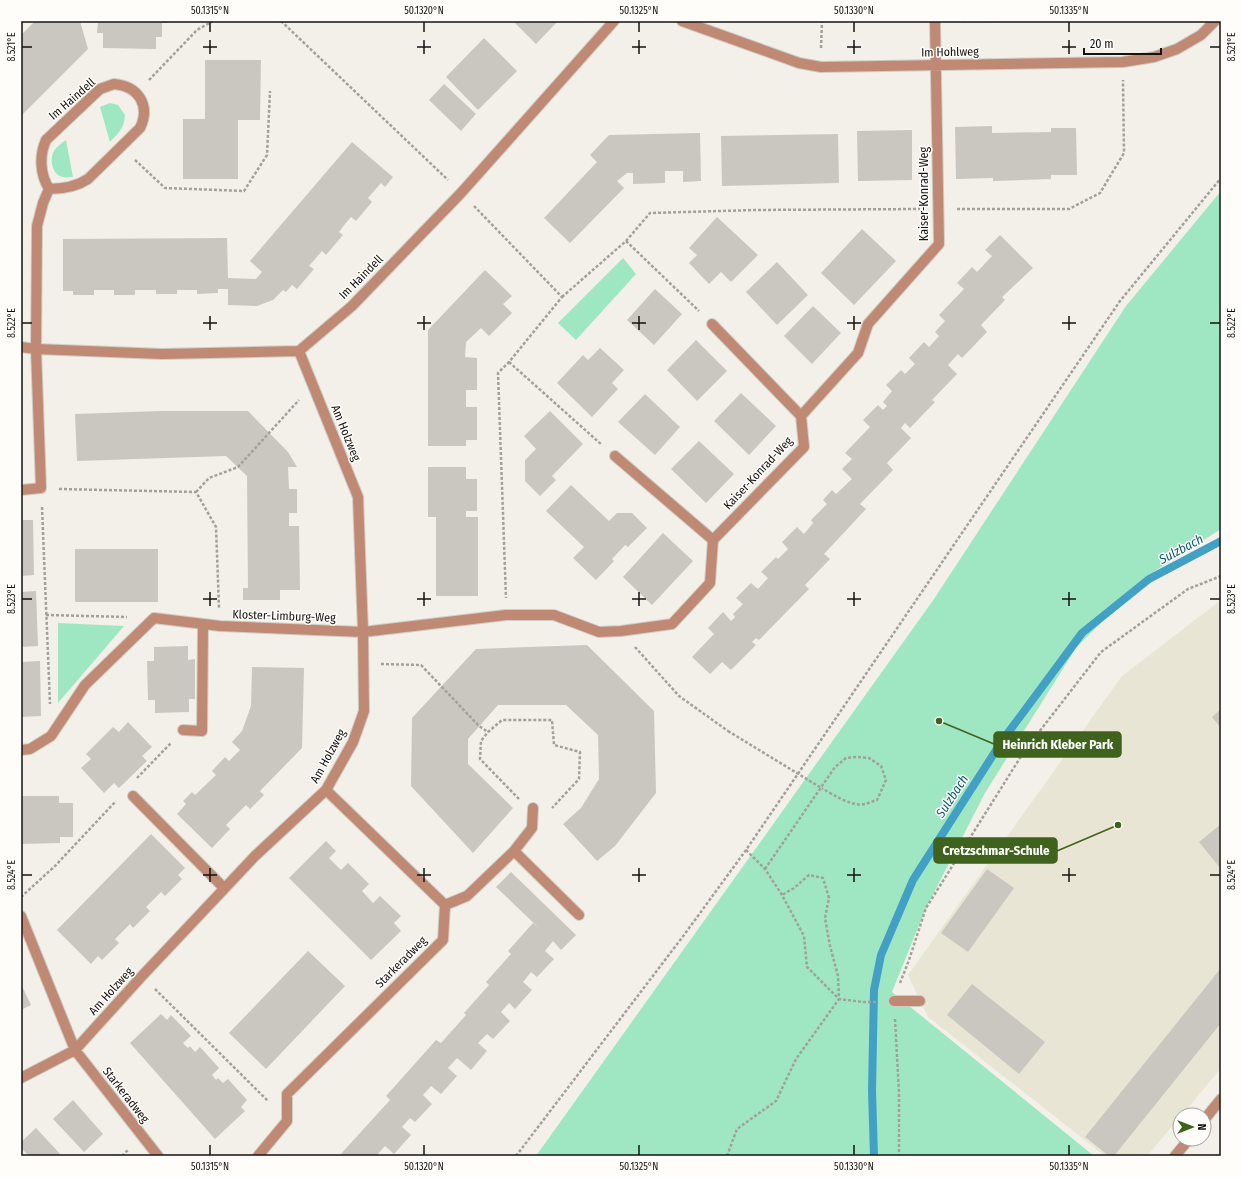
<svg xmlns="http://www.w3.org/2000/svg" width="1242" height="1177" viewBox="0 0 1242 1177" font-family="'Fira Sans Condensed',sans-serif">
  <rect width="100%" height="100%" fill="#f2f0e8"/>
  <path fill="#e9e5d5" d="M1221,600V1068L1182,1115H1180V1117L1147,1156H1105L928,1017L908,975L1122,676Z"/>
  <path fill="#9fe7c3" d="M110,103L118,105L125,115C124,129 119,132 110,142L100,107Z
    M66,140L73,177C70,177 66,178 63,177C52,175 49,159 54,151C57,146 62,143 66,140Z
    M1221,191V529L1147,576L1076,648L985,793L926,908L892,992L1094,1156H536L934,599L1126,306Z
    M623,258L636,274L576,340L558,323Z
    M58,623L124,626L58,703Z"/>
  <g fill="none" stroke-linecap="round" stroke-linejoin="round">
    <path stroke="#42a0c5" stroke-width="8" d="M874,1156L872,1091L874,990L881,955L913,880L1002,741L1082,633L1149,579L1221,541"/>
  </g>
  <path fill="#cac7c0" d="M35,21H80L88,49L21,116V35Z
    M98,21H168V23H162V37H156V49L103,48V33H97Z
    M513,21H558L536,44Z
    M961,21H1014V22L961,23Z
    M484,38L517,71L478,110L446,77Z
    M205,60H261L260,120H238V179H183V119H205Z
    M444,84L476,114L461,131L429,100Z
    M992,126V133L1051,132V128H1076L1077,175H1051V179L993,181V178L956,179L955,127Z
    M912,130V180L858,181L857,131Z
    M700,133L701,181L683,182V171H665V183L633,184V173H627L617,181L624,188L570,243L544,218L597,162L590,155L609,135Z
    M838,134L839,183L722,186L721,136Z
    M352,142L393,177L385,187L381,183L368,198L372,202L356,221L351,217L345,224L339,232L343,235L326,255L322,251L309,266L314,269L297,289L292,285L286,292L283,290L273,300L257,306L228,305V289H218V293L197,294V290H177V294H156V290H135V295H114V290H94V295H73V291H63V239L227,238L228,278L256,279L262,272L250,261Z
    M717,217L758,255L731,282L721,272L709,284L689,263L697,255L689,248Z
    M862,229L896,261L854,305L821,273Z
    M1000,235L1033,268L1002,297L1005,300L981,325L987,332L962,358L958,354L948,365L957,374L932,400L935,402L910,428L905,423L901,428L911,438L887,463L893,470L860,504L866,509L824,554L830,559L805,585L809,589L759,640L756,638L752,642L756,645L731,670L722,662L710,674L692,657L714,634L708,628L723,612L731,621L735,617L733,614L743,604L736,598L751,583L758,589L768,578L761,572L776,557L778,559L788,549L782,542L797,527L804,534L813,523L811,520L827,504L823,500L832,490L836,494L852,479L842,469L852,459L845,453L870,427L863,420L878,405L883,410L887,406L883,402L892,391L886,385L901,370L905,374L915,364L909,358L924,342L929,347L939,336L935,332L945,321L939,315L964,289L957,283L972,267L977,272L992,256L985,250Z
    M777,262L808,295L777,325L746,292Z
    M485,270L512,296L503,304L512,313L489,336L481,328L466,342L465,357L477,358V390H466V407H477V440H466V446H428V330Z
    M655,289L682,314L654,345L627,320Z
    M813,306L841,333L812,364L784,336Z
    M696,340L727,371L697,401L667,370Z
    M600,348L624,370L612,383L618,389L592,417L557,383L583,355L588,360Z
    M741,393L776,426L749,455L714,421Z
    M645,394L680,427L655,455L618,422Z
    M162,411H248L288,452L297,467H288L289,489H297V513H289V526H299L300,590H280V600H243V588H248L247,476L226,456L77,461L75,414Z
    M550,411L583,444L552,476L556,480L540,496L525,481V460L536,449L524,436Z
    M699,441L734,474L706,503L671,469Z
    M428,467H466V479H477V511H466V517H478V596H436V517H428Z
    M571,485L609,521L617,513H632L647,528L628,547L625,545L612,559L614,561L596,580L573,558L584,547L546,511Z
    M21,520H33L34,575L21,576Z
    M663,533L693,561L652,605L623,577Z
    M75,549H158V602H75Z
    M36,591L38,646L21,647V592Z
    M587,645L654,711L656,793L615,846L597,861L563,824L581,808L599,779L598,735L566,705H498L468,739V764L513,808L473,853L411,786L412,718L476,649Z
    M188,646V660L195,659V699H189V712L155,713V700H148L147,661H154V647Z
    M40,661L41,716L21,717V662Z
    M252,667L304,668L302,748L260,791L264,795L250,809L246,805L226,825L230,829L212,848L177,814L186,804L183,801L192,792L195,795L216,775L212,771L225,757L229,761L240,750L232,742L242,731L251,706Z
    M1221,709V728L1212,717Z
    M128,722L152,747L142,756L147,761L119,788L114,783L104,793L81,768L91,759L86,754L113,727L119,732Z
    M21,796H59V803H73V837H60V843L21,844Z
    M1221,824V869L1199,842Z
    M151,834L185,868L178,875L182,879L165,896L161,892L146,907L150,911L133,928L130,924L115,939L119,943L102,960L98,956L91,964L57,930Z
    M326,841L336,851L329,858L341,870L348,863L369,884L362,891L373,903L380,896L401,916L394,923L401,931L371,960L289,878Z
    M987,869L1014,888L968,952L941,933Z
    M511,872L576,935L561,950L553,941L545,951L554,959L537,977L531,972L523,982L532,990L515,1009L509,1003L501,1012L510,1021L493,1039L487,1034L478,1043L487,1051L471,1070L457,1058L448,1068L457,1076L441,1094L431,1086L423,1095L432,1104L415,1122L410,1118L402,1127L411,1135L394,1154L385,1146L377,1155L378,1156H339L390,1100L386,1096L436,1040L441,1043L466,1015L464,1013L489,985L486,982L511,954L508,951L533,923L540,929L496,887Z
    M308,951L345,986L266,1069L229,1033Z
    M1221,968V1023L1114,1156H1109L1085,1137Z
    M21,984L31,1005L21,1010Z
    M972,984L1045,1042L1019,1074L947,1015Z
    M161,1014L167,1020L171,1015L191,1036L183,1043L188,1048L190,1046L195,1052L200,1047L219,1068L212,1075L216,1080L218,1078L223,1083L228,1079L247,1100L241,1107L245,1111L215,1139L130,1043Z
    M73,1100L103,1134L84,1152L53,1119Z
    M36,1128L62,1156H29L21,1148V1142Z"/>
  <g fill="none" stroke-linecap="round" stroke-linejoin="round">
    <g stroke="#cecdc6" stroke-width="12">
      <path id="lane" d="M133,796L224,888
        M514,851L532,828L533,808
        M445,905L467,896L514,851L579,915
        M894,1001H920
        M1204,1120L1221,1099
        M1175,1156L1189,1139"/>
    </g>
    <g stroke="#cecdc6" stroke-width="12">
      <path id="street" d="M682,21L799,63L821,67L1123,62L1154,57L1177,49L1201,35L1215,21
        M114,84C138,86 151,105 140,128L88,179C76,187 63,189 49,189C40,174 39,156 46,140L100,89Z
        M712,324L801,416
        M21,347L36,349L162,354L299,351L352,306L461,193L614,21
        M615,456L713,540
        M21,490L41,488L36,349L37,226L43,203L49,189
        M183,730L202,731L203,624
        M21,750L30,749L51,736L85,685L154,618L220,626L363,632L506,615H554L599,632L621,631L672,624L710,583L713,540L804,447L801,416L858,353L868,324L939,244L935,21
        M21,916L75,1050L158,1156
        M21,1078L75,1050L142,976L255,856L326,790L353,742L364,711L363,632L358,497L299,351
        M258,1156L287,1121V1094L443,940L445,905L326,790"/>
    </g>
    <path stroke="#a2a09b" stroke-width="2.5" stroke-dasharray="3 2" stroke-linecap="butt" d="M281,21L448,180
      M821,48L822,21
      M149,80L197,30L213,21
      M135,160L165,188L244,191L267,155L270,91
      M474,206L562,297L509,362L498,373L506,598
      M957,209H1069L1100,193L1124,153L1123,80
      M626,241L699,311
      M562,297L626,241L650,213L755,210L920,209
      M509,362L602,445
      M59,489L196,492L216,527L219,608
      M196,492L209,478L238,467L299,400
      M42,507L50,704
      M46,615L127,617
      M635,647L679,696L728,731
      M381,664L421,665L479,726L488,732
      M137,778L171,743
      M519,799L480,759L481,741L488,732L502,720H552L554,745L580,752L579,779L552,808
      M746,850L765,869L782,895L804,936L807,967L839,999L863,1002H876
      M765,869L835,767L846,758L857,757L869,758L881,766L886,780L877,800C873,801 869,803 865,804C852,807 834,795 823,789
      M21,897L55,866L116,801
      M900,983L909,960L926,908L1025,750L1101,652L1188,589L1221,576
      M155,989L268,1101
      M895,1019L899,1093V1156
      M122,1156L129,1149
      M516,1156L684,935L746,850L1120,301L1221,178
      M727,1156L737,1129L776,1101L796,1059L839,999L838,976L830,946L825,918L829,898L823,878L809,875L794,888L782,895"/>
    <use href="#lane" stroke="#bf8974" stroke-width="10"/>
    <use href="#street" stroke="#bf8974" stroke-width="10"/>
    <path stroke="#a2a09b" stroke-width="2.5" stroke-dasharray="3 2" stroke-linecap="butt" d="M728,731L823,789"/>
  </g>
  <path fill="none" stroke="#141311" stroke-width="1.5" d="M210,22V32M424,22V32M639,22V32M854,22V32M1069,22V32M210,40V54M424,40V54M639,40V54M854,40V54M1069,40V54M22,47H32M203,47H217M417,47H431M632,47H646M847,47H861M1062,47H1076M1210,47H1220M210,316V330M424,316V330M639,316V330M854,316V330M1069,316V330M22,323H32M203,323H217M417,323H431M632,323H646M847,323H861M1062,323H1076M1210,323H1220M210,592V606M424,592V606M639,592V606M854,592V606M1069,592V606M22,599H32M203,599H217M417,599H431M632,599H646M847,599H861M1062,599H1076M1210,599H1220M210,868V882M424,868V882M639,868V882M854,868V882M1069,868V882M22,875H32M203,875H217M417,875H431M632,875H646M847,875H861M1062,875H1076M1210,875H1220M210,1145V1155M424,1145V1155M639,1145V1155M854,1145V1155M1069,1145V1155"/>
  <g text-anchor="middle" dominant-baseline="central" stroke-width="3" stroke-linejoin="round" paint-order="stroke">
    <g font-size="12" fill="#141311" stroke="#fffdf9">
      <text transform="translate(950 52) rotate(-1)">Im Hohlweg</text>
      <text transform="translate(72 99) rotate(-41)">Im Haindell</text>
      <text transform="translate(924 194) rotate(-90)">Kaiser-Konrad-Weg</text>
      <text transform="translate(361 277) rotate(-45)">Im Haindell</text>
      <text transform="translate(346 433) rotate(68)">Am Holzweg</text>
      <text transform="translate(758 473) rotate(-47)">Kaiser-Konrad-Weg</text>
      <text transform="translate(284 616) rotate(2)">Kloster-Limburg-Weg</text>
      <text transform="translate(328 756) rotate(-61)">Am Holzweg</text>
      <text transform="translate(401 962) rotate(-45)">Starkeradweg</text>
      <text transform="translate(111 991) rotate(-48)">Am Holzweg</text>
      <text transform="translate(126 1095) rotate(52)">Starkeradweg</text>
    </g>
    <g font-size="13" font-style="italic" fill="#0b5973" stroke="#fffdf9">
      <text transform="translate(1181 549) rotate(-28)">Sulzbach</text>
      <text transform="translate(952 796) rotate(-57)">Sulzbach</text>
    </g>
  </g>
  <path fill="none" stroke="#3f631c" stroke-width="1.5" d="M939 721L994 744M1118 825L1057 851"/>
  <g fill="#3f631c" stroke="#fffdf9" stroke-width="1.5">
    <circle cx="939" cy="721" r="4"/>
    <circle cx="1118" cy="825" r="4"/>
  </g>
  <g fill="#3f631c" stroke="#3f631c" stroke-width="1.5">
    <rect x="994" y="732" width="127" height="25" rx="4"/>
    <rect x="934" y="838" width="123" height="25" rx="4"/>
  </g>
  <g font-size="13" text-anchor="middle" font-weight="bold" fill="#fff">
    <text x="1058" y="749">Heinrich Kleber Park</text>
    <text x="996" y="855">Cretzschmar-Schule</text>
  </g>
  <rect width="1242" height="1177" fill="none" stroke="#fffdf9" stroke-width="44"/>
  <g transform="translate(1192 1127) rotate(90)"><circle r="19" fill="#fffdf9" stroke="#a19f9c"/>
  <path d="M0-3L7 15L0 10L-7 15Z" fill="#3f631c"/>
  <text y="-6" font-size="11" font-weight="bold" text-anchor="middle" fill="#141311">N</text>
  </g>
  <path d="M1084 48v6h77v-6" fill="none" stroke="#141311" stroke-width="2"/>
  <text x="1090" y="48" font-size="12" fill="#141311" stroke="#fffdf9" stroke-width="3" paint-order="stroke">20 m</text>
  <rect x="22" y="22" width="1198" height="1133" fill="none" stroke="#141311" stroke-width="1.5"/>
  <g font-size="10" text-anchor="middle" fill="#141311">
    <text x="210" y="14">50.1315°N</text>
    <text x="424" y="14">50.1320°N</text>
    <text x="639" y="14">50.1325°N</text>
    <text x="854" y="14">50.1330°N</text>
    <text x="1069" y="14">50.1335°N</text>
    <text transform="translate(1231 47) rotate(-90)" y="4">8.521°E</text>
    <text transform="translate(11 47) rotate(-90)" y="4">8.521°E</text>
    <text transform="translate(1231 323) rotate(-90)" y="4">8.522°E</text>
    <text transform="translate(11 323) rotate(-90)" y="4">8.522°E</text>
    <text transform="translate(1231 599) rotate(-90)" y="4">8.523°E</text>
    <text transform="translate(11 599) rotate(-90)" y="4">8.523°E</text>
    <text transform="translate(1231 875) rotate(-90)" y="4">8.524°E</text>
    <text transform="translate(11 875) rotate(-90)" y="4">8.524°E</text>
    <text x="210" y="1170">50.1315°N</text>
    <text x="424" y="1170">50.1320°N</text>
    <text x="639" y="1170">50.1325°N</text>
    <text x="854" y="1170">50.1330°N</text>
    <text x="1069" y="1170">50.1335°N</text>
  </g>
</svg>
